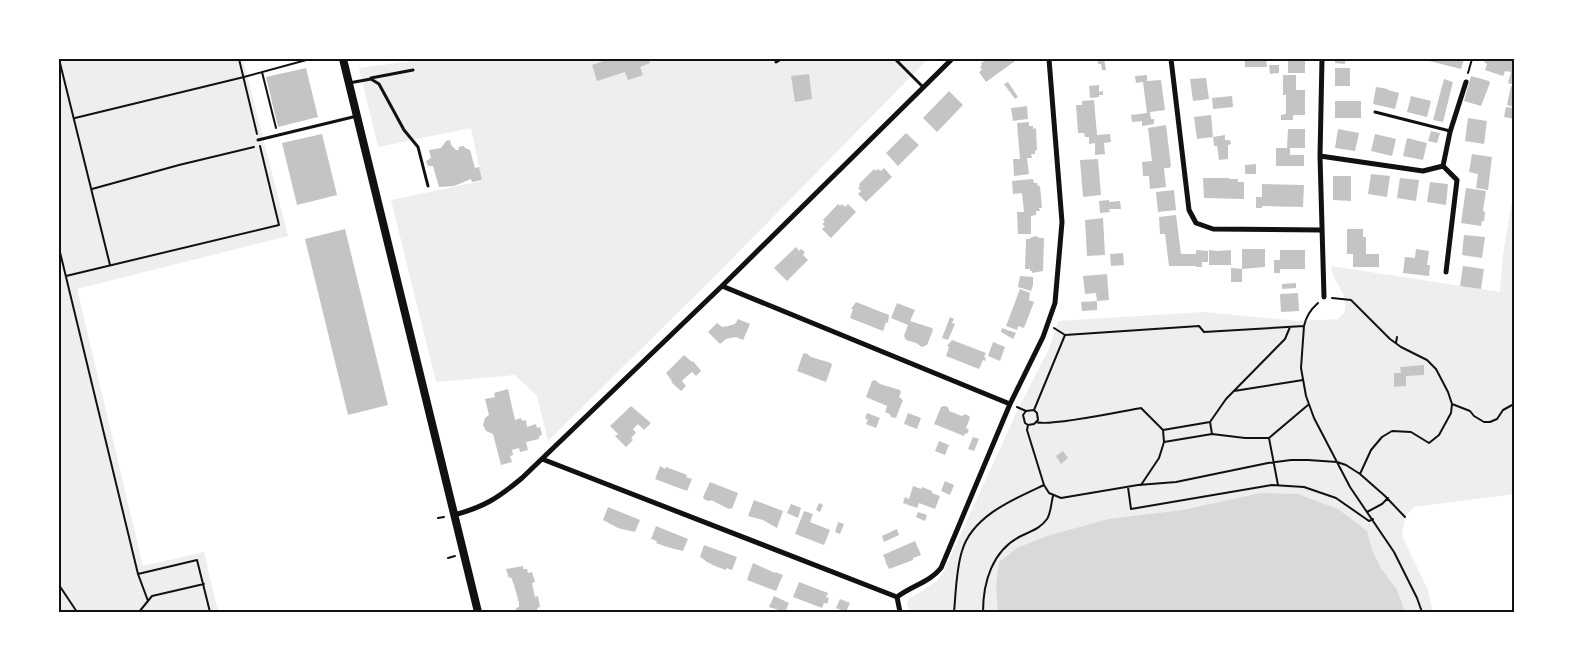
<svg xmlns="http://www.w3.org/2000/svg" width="1573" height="671" viewBox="0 0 1573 671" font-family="'Work Sans',sans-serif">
  <rect width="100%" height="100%" fill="#fff"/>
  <path fill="#eee" d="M59,59H243L288,236L77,289L143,566L204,552L218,612H59Z
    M428,59H928L717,274L548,441L537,396L515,375L436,382L391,200L482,181L471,128L378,147L359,68Z
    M1514,189V494L1414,507L1405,517L1402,536L1428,590L1433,612H910L907,605L909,599L937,581L944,571L1019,407L1049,349L1058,321L1204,312L1299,321L1338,319L1344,313C1350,290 1333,287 1331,266L1500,292L1503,254Z"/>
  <path fill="#d9d9d9" d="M1261,493L1298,494L1338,509L1367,531L1372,550L1381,568L1397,590L1405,612H998L996,586L999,562L1017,548L1047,536L1109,519L1183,510Z"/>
  <path fill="#c4c4c4" d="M609,59H648L650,63L640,67L643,75L628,80L625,72L597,81L592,65Z
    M987,59H1013L1015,61L986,82L979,72L982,70L980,67L982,65L981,63Z
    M1098,59H1104L1106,70H1102L1101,64H1098Z
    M1245,59H1266L1267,67H1245Z
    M1288,59H1305V73H1288Z
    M1335,59H1346L1345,64L1335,63Z
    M1421,59H1464L1461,69Z
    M1485,59H1514V85L1508,83L1511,72L1505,71L1503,76L1485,70L1487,64L1484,62Z
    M1269,65H1279V73L1270,74Z
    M306,68L318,117L278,127L266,77Z
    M1335,68H1350V86H1335Z
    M809,74L812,99L795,102L791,76Z
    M1147,75V81L1161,80L1165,110L1150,112L1151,119H1154V124L1142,126V121L1132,122L1131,115L1147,113L1143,82L1136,83L1135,76Z
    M1283,75H1296V90H1305V115H1293V120H1281V115L1286,114V95H1283Z
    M1471,76L1489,81L1490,83L1481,106L1464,101Z
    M1206,78L1209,99L1193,101L1190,79Z
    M1444,79L1453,82L1443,122L1433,120Z
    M1008,82L1018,97L1015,99L1004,84Z
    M1099,85V92L1103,91V95H1099V97L1090,98L1089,86Z
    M1511,86L1514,87V107L1507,105Z
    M1376,87L1388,89V90L1399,93L1395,109L1373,104Z
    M949,91L963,105L937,132L923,118Z
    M1232,96L1233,107L1213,109L1212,98Z
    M1411,96L1431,101L1427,117L1407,112Z
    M1094,100L1097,135L1110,134L1111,142L1104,143L1105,154L1095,155V143L1089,144V137H1085L1084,133H1078L1076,105H1082V101Z
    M1335,101H1361V118H1335Z
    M1027,106L1028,119L1013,121L1011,108Z
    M1506,107L1514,108V119L1504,117Z
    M1211,115L1213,137L1197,139L1194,117Z
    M1468,118L1487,121L1484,144L1465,141Z
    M1029,122V126H1033V129L1036,128L1037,150L1035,151V154H1031L1032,158H1027L1029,174L1014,176L1013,159H1020L1017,123Z
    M1166,125L1171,166L1169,168H1164L1166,187L1150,189L1149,176H1143L1142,162L1152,161L1148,128Z
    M1288,129H1305V148H1290V155H1304V166H1276V148H1287Z
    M1338,129L1359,133L1355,151L1335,148Z
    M1431,131L1440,133L1437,143L1428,141Z
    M906,133L919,145L898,166L886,153Z
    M322,134L337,195L297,205L282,143Z
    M1375,134L1396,139L1392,156L1371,151Z
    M1225,135V140H1230L1231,144L1228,145V159L1219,160L1217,146H1214L1213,137Z
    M1407,138L1427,143L1423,160L1403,156Z
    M450,140L451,145L456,150H459L458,147L464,146L465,148L470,150L475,168L479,167L482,180L472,182L471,179L454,186L439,187L433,166H428L426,161L431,158L429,150L441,148L446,141Z
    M1472,154L1492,157L1488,190L1476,188L1478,174L1469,172Z
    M1098,159L1101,195L1083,197L1080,160Z
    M1256,164V174H1245V165Z
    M884,168L892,177L866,202L858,194L861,191L858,188L860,186L859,184L874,169L876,171L878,169L881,171Z
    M1371,174L1390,176L1387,197L1368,194Z
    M1333,176H1351V201L1333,200Z
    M1203,178H1229V179H1238V182H1244V199L1204,198Z
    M1400,178L1419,180L1416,201L1397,198Z
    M1033,179L1034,183H1037L1038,186H1040L1042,208H1039L1040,211H1036V215L1031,216V234H1018L1017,212H1024L1022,193L1013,194L1012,181Z
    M1430,182L1448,184L1446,205L1427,202Z
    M1262,184L1304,185L1303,207L1262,206V208H1256V197H1262Z
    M1466,188L1486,191L1483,211L1485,212L1484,221H1482L1481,226L1461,223Z
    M1174,190L1176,210L1158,212L1156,192Z
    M1109,200V202L1120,201L1121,209H1109L1110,212L1100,213L1099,201Z
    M838,204L840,206L842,204L845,207L848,204L856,212L831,238L822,229L825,226L822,224L825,222L823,220Z
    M1176,215L1181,254H1196V250L1208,251V262H1202V267H1196V266H1169L1165,234H1160L1159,217Z
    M1103,218L1105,255L1087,256L1085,220Z
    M345,229L388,405L348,415L305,239Z
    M1347,229H1363V237H1366V254H1379V267H1353V254H1347Z
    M1464,235L1485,237L1482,258L1462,255Z
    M1036,236L1039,238H1044L1043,271L1032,273V271H1030V269H1025L1026,239H1030V238Z
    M796,247L799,251L801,249L805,252L803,255L808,260L787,281L774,268Z
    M1242,249H1265V267L1242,269Z
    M1416,249L1429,251L1427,265H1430L1429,276L1403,273L1405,257L1415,258Z
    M1209,250L1217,251L1231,250V265H1209Z
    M1280,250H1305V269H1280V273H1274V260H1280Z
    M1123,253L1124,265L1111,266L1110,254Z
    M1463,266L1484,269L1481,289L1460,286Z
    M1231,268L1242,269V282H1231Z
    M1107,274L1109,300L1097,301V310L1082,311L1081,302L1097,301L1096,293L1085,294L1083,276Z
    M1020,276L1033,277V285L1031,291L1018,287Z
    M1296,283V288L1282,289V284Z
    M1020,289L1030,293L1029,300L1034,302L1024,328L1018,326L1017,330L1006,326Z
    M1298,293L1299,311L1281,312L1280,294Z
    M856,302L889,315L888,323L886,322L883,331L850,318L853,309H851Z
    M897,303L915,310L910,321L932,328L933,330L927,345L922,347L916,343L906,340L904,336L908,325L891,318Z
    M950,317L954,319L952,323L955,324L948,340L942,338Z
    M738,319L750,324L743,340L736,337L726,339L720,344L708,332L717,323L722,327L728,326L735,324Z
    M1002,328L1016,333L1013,339L1001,332Z
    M952,340L986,353L984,357L986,358L985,361L983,360L979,369L946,356L949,347L947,346Z
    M993,342L1005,347L1000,361L988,356Z
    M806,353L811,357L831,363L832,365L826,382L797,371L803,354Z
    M684,355L692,362L693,361L701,371L696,376L692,372L687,376L682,381L686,386L681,391L671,382L672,381L666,373Z
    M1424,365V375L1406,376V386L1394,387V373H1401L1400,367Z
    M875,380L880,384L900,390L901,392L899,397L903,400L896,418L891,417L890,414L885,412L887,406L866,397L872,381Z
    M508,389L515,420L521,418L522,421L526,420L527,427L536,424L537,428L540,427L542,435L539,436V439L526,442L528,450L520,452L519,448L512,450L513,455L510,456L512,462L501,465L493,434L486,431L483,425L485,418L489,415L485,399L495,397L494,393Z
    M631,406L651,423L644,430L638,424L633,429L636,433L631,438L633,440L626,447L615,436L618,434L610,426Z
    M944,406L948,407L949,411L962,416L965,414L969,416L970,418L966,428L969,430L967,434L965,433L964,436L934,424L941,407Z
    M867,413L880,418L876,428L866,424L868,420L865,418Z
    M908,413L921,418L917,429L904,424Z
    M973,437L979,439L974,451L968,449Z
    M939,441L949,445L945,455L935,451Z
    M1063,451L1068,458L1061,464L1056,456Z
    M660,466L665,469L666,467L687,475L686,477L692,479L687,491L655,479Z
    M945,481L954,485L950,495L941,491Z
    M710,482L738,493L732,509L730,508L729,509L711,500L710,501L705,500L703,497Z
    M913,486L921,489L922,487L932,491V493L940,496L935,509L919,503L917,508L903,503L905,497L909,499Z
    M754,500L783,511L777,528L763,520L748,516Z
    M819,503L823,505L820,512L816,510Z
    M791,504L801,508L798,518L787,513Z
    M608,507L640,520L635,532L618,528L603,520Z
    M804,511L813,514L810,522L830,530L824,545L795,534Z
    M918,512L927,515L925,521L916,517Z
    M838,522L844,524L840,534L835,532Z
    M656,526L688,539L683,551L667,547L656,543L657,541L651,539Z
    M897,529L899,535L884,542L882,536Z
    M915,541L921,555L913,558V560L889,569L885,561H886L883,555Z
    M704,545L737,557L732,570L726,568V570L715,566L705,561V560L700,557Z
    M753,563L775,573V572L783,575L776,591L747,580Z
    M523,566V569H527L528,573L532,572L535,582L532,583L535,597L538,596L540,607L537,608L538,612H517L516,608L519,607V603L514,585L511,577L509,578L506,569Z
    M799,582L828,593L826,597L829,598L827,604L824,603L822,608L793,597Z
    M774,596L789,603L785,612L769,607Z
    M840,599L850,603L846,612L836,608Z"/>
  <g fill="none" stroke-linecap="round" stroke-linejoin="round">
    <path stroke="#111" stroke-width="2" d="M59,59L110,265
      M239,59L257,134
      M262,72L276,128
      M1468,73L1472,59
      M75,118L244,77L310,59
      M92,189L179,165L254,147
      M59,248L138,574L197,560L210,612
      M66,276L279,225L260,146
      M1332,298L1351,300L1390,339L1401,347L1427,360L1436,369L1448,392L1452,404L1451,413L1439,435L1429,443L1411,432L1392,431L1382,437L1371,450L1360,474
      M1304,326L1301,368L1306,396L1314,418L1350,487L1394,552L1417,598L1422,612
      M1054,328L1065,335L1199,326L1204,332L1304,326C1306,316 1310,310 1318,303
      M1396,343L1397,337
      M1234,391L1303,380
      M1452,404L1470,411L1474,416L1484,422H1490L1497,419L1503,410L1514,404
      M1017,407L1026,411L1023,415L1025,423L1028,425L1034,424L1038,420L1037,413L1034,410L1026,411
      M1034,410L1065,335
      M1036,422C1049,427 1123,411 1141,408L1163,430L1164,442L1212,434L1210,422L1163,430
      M1210,422L1226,399L1285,339L1290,327
      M1028,425L1027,430L1044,485L1049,493L1061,498L1138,485L1176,482L1268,463L1291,460H1308L1337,462L1346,465L1360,474L1385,496L1405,517
      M1212,434L1245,438H1269L1308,405
      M1269,438L1278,485
      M1141,485L1159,458L1164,442
      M1128,487L1131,509L1272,485L1304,487L1336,498L1369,521L1373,519
      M1367,512L1382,504L1388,498
      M438,518L444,517
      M448,558L455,556
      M138,574L148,601
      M59,585L77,612
      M139,612L152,596L204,584
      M954,612C956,592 956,570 962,551C972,516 1014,499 1044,485
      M983,612C983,583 992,550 1021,536C1031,531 1040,529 1047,519C1051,513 1051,503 1053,496"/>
    <path stroke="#111" stroke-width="3" d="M895,59L923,87
      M776,62L781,59
      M371,78L413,70
      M349,83L371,79L379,84L404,130L418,147L428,186
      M1375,112L1450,131
      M258,140L357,116"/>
    <path stroke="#111" stroke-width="5" d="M1171,59L1189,210L1196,223L1213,229L1321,230
      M1322,59L1320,156L1324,297
      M1320,156L1423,171L1443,166L1450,132L1466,82
      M1443,166L1457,180L1446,272
      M722,286L1010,404
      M542,459L897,597
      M454,515C484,507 498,498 522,478L722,286L952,59
      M900,612L897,597C911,586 930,582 941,568L1010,404L1043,337L1055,303L1062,222L1049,59"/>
    <path stroke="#111" stroke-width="8" d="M343,59L478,612"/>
  </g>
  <rect width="1573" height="671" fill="none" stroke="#ffffff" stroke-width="120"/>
  <rect x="60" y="60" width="1453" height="551" fill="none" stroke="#111" stroke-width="2"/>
</svg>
